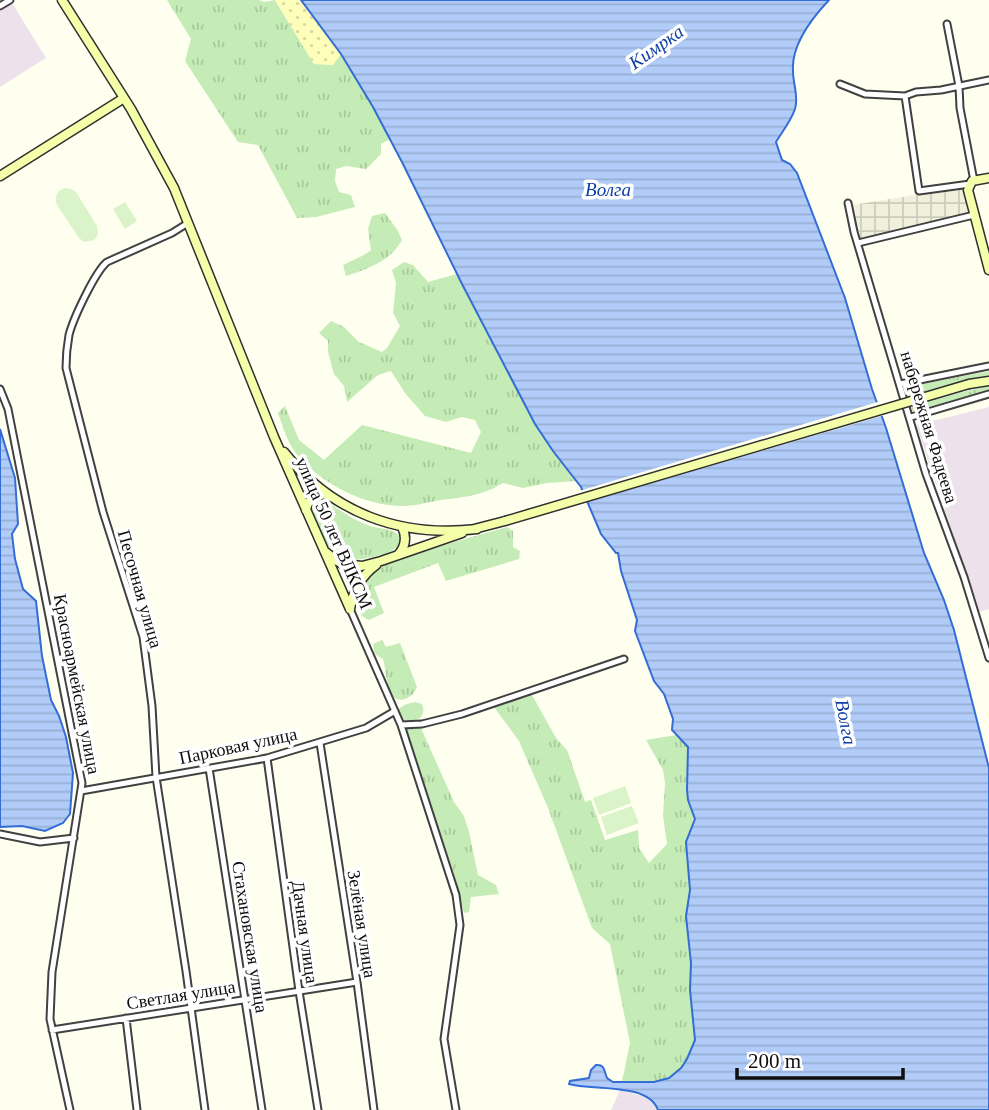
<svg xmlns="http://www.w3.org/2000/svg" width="989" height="1110" viewBox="0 0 989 1110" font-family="Georgia,serif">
  <defs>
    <pattern id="grass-tufts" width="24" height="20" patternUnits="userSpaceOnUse" patternTransform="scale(1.75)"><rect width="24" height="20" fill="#c5ecb6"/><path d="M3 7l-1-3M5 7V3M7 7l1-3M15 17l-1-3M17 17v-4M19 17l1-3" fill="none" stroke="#a8c99b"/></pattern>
    <pattern id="sand-dots" width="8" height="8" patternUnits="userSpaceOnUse" patternTransform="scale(1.75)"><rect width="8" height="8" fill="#fcfeb9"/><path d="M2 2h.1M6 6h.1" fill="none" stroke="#d7d89e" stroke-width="1.8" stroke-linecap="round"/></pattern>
    <pattern id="plaza-grid" width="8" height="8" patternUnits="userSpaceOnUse" patternTransform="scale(1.75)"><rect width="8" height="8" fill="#f0f0dd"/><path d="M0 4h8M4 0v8" fill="none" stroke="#cdcdbc"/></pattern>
    <pattern id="water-rules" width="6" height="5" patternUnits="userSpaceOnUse" patternTransform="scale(1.75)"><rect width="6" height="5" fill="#b1ccf9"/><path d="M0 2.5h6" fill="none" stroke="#97aed4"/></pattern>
  </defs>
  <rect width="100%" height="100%" fill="#feffef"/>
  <path fill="#ede2ec" d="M12,3L46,58L0,87V11Z
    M989,407V609L979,612L916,425Z
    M620,1090L649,1098L654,1101L658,1110H611Z"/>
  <path fill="url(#grass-tufts)" d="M167,0H259L264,2L275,0L314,64L332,65L341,54L373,107L390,139L381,144V154L366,169L346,166L336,169L335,181L339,192L351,195L355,207L316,217L297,218L258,145L238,142L185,61L191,39Z
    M385,213L398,231L402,240C391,261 367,269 346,276L343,265L364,255L371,250L368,229L372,216Z
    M404,262L413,265L428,282L457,274L535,424L553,451L576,481L547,483L523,488L503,483C482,496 464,497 441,500C429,502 416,506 403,506C365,506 324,485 299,457C288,445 283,427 278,413L285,406L299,440L324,460L362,425L471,453L481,432L475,420L462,417L446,422L425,416L405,393L391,371L378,375L347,402L344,386L334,374L328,352V341L319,333L331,321L344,327L359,342L382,352L387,348L400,326L393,313L396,283L392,270Z
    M989,371V376L968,380L909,397L906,387Z
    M989,385V393L913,412L911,406Z
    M317,498H323C337,509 353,520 370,526C378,529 395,528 400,537C409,552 363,560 352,560C346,559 338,555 333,551C321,540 316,522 310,507L312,502Z
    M507,527L513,531V547L520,551L519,559L446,581L438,563L374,587L384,613L369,620L362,616L357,602L358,593L366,579L381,564L398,558Z
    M382,640L386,647L400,643L417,687C414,694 412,696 405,699C386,705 387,672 383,659L375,654L373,644Z
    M532,695L556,738L567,750L585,802L591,800L605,840L638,830L639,848L649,863L667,844L663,816L665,783L663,770L646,740L676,735L688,747L687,790L688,800L695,819L688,835L686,853L690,890L686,916L691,963L690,990L695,1040L687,1059L681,1068L669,1078L654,1082H622L630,1043L610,944L592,928L548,808L519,741L494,707Z
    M415,702L422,704C429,722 405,727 397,713C400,705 407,704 415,702Z
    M420,726L454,802L464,816L469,832L478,875L496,885L499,894L471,897L469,912L464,913L454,873L404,727Z"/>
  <path fill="url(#sand-dots)" d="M275,0H301L341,54L333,65L314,64Z"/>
  <path fill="#daf3c9" d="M65,188L71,189L76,192L97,226L98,235L94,240L84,242L79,238L57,205C54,197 57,190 65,188Z
    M125,202L137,221L125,229L113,209Z
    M625,786L631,803L599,815L593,798Z
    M632,806L639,823L607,835L601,817Z"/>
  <path fill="url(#plaza-grid)" d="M965,187L971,214L860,241L852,205Z"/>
  <path fill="url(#water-rules)" stroke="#336dd5" stroke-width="2" d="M301,0H829C812,18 791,44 793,71C793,85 799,96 795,109C791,121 782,132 776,142L782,160L790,164L797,173L845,298L872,389L886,428L924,553L944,600L954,630L989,768V1110H658C648,1082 592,1091 569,1084L570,1081L589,1078L591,1070L596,1065C605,1064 604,1071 607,1078L613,1082H654L669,1078L681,1068L687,1059L695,1040L690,990L691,963L686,916L690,890L686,842L695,819L688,800L687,790L688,747L672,730L673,719L664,694L654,681L635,631L637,620L621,571L618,553H616L601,534L581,487L553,451L535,424L462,284L403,164L373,107L341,54Z
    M0,429L15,478L18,524L12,534L15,559L23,589L36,601L42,656L51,700L59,716L66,737L73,773L70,814L63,823L45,831L22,826L0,827Z"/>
  <path fill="#feffef" d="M881,401L885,415L584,503L579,491Z"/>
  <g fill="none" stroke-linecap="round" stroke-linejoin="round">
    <g stroke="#414141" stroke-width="9">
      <path id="street" d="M0,6L10,0
        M947,24L959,86L960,108L974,181
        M840,84L865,94L905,96L916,92L941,90L989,80
        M905,96L919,191L970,184
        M848,203L854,232L926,474L964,577L989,658
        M188,223L172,233L107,262C95,272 73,319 69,335C67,346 66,357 66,368L103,512L143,637L152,706L156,777L186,971L205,1110
        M858,243L974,215
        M900,384L989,366
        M0,389L8,409L82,783L52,972L50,1019L70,1110
        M911,417L989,394
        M350,609L401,725L456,895L460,925L444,1039L456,1110
        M401,725L422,724L462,714L624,659
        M320,743L357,982L374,1110
        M267,758L299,991L318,1110
        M209,768L262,1110
        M81,791L267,758L366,728L395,711
        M0,834L40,842L74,838
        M126,1018L137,1110
        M52,1030L357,982"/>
    </g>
    <g stroke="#303030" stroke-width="11">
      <path id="secondary" d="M62,0L131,109L174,188L274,437L350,609
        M0,176L124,98
        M989,178L972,181L968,190L989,270
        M969,384L989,381
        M284,452C332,513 400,538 477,529
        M306,510C308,498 317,493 328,495
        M474,529L505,521
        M327,553L335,560L343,564L362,566L381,561L462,533
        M398,555C406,546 407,537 402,527
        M350,609C353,590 361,576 376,565"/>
    </g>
    <use href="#street" stroke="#fff" stroke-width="5"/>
    <use href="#secondary" stroke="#f4ffaa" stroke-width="8"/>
    <g stroke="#303030" stroke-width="11" stroke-linecap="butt">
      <path id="secondary-bridge" d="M505,521L969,384"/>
    </g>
    <use href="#secondary-bridge" stroke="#f4ffaa" stroke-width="8"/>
  </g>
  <g text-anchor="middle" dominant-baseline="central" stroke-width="7" stroke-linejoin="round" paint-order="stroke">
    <g font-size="18" fill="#0e0e0e" stroke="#fff">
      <text transform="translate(929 427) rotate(73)">набережная Фадеева</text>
      <text transform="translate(334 533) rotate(66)">улица 50 лет ВЛКСМ</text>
      <text transform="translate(140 589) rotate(74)">Песочная улица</text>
      <text transform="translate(77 684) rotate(79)">Красноармейская улица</text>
      <text transform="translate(238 746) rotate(-12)">Парковая улица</text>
      <text transform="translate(362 924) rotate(81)">Зелёная улица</text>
      <text transform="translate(305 932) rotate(82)">Дачная улица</text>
      <text transform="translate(250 937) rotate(81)">Стахановская улица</text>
      <text transform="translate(181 995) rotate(-9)">Светлая улица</text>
    </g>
    <g font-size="19" font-style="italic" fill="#1040a7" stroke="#fff">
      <text transform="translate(656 47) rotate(-35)">Кимрка</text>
      <text x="608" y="189">Волга</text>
      <text transform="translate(846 722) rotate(79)">Волга</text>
    </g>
  </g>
  <path d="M737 1068v10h166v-10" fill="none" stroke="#0e0e0e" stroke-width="3.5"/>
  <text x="748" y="1068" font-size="21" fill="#0e0e0e" stroke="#ffffff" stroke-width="5" paint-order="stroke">200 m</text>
</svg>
